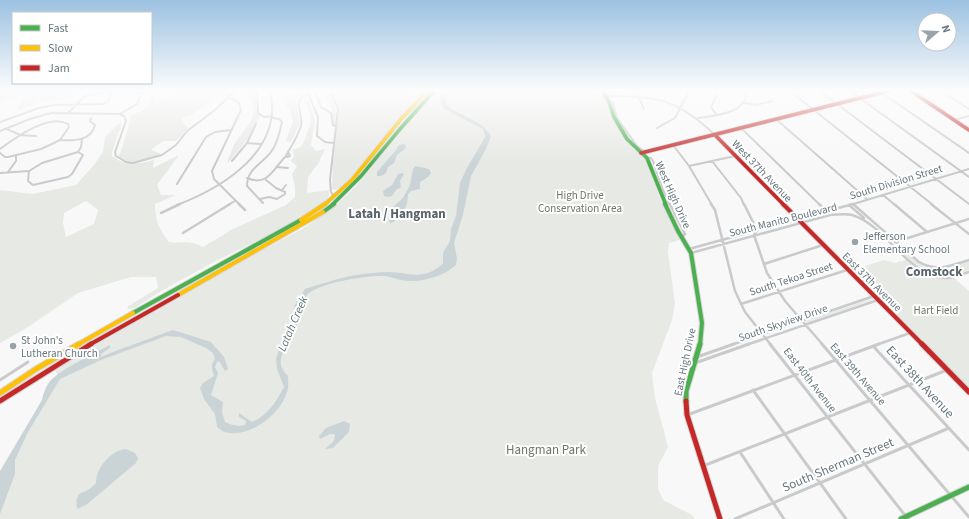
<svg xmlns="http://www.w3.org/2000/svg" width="969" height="519" viewBox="0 0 969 519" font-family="'Source Sans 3',sans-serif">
  <rect width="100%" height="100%" fill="#f8f8f8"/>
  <path fill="#e7e9e5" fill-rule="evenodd" d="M0,91H77L69,98L40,102L18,110L17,108L23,101V95L0,102Z
    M172,91H233L227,97L215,96L193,114L182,118L184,124L188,128L176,141H163L151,150L161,154C149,159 127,168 118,155L120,154L130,122L129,117C139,112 152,108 152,96L155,95V103L173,97Z
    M248,91H255L257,113L260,116L250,136L229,162L227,163C230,155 233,144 239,137C250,124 261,110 247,93Z
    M282,91H289L293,95L301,91L305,93L298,98L296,102L300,123L291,142L286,141L293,121L290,111L287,108Z
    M323,91H329C336,104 337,112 334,127L332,125V109Z
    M331,91H407L409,98L415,94L414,91H425C411,107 397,122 383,138C371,153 353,184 335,190L332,189L334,144L339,108Z
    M437,91H598L606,99L612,117L627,142L645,159L661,200L680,240L669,243L668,252L675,304L672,320L652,373L655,398L668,447L658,466V489L663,500L692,515L695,519H0V489L11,460L58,378L55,368L203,282L304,228L337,204L356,186L403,128Z
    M309,100L315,121L311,145L316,151L325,149L318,164L308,177L307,193L329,190V196L327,200L287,226L214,262L161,291L135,308L128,309L127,307L158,288L156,277H131L78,293L25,329L0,343V190L33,194L76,185L94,165L103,152L105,137L118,124L122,123L112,152V157L114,156C124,168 141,163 154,160L153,168L179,155L157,185L161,195H176L155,204C155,219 159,230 169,242C185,244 188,239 203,247L233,229L286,205L295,197V187L292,174L297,166L291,161L294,156L293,150L301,147L303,144L310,125L311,119L306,104ZM86,201L98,210L94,224L66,237L63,223L64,213Z
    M896,245L922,265L934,270L946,271L949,276C928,279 909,259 896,245Z
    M908,259L916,267L938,278H954L969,291V388L853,273L868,269L865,266L884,260L895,263Z
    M969,261V270L958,274L951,270L950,268Z
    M871,299L872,300L807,323L806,321Z"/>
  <path fill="#cad4d6" d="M443,91H449L446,104C460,118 481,118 491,136L486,149L471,176L463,215L454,243L457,258L456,265C440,279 416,284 396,279C392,278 388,276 384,276C368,275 315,283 306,296C303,300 303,306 302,311C298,322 295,332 289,342C282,355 275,363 288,376C288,381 289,387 287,392C281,414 249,439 225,432C223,432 220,429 217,427L215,414L204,399L200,388L203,383L214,376C212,369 210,365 215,359L213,353L206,348L181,337L166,336L101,360L60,379L27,434L15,460V474L0,514V471L42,400C44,392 46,386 51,380C62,369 95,353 110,345V348L101,354V357L118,350L173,330L211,342L224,357L228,369L225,371L219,361L217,362L215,367L218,373L211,395L223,402L222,412L225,422C231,425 238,427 245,425L246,421L239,417V413L252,422C268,415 276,402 284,387L277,369L276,359L280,346L291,331L297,314L294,306L305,289C324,283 344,276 364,274C371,273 379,272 386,272C409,272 424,282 443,263V253L450,241L451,229L456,216L460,183L466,170L485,137L483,129L446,110L441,105L440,96Z
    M402,144L406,145L405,149L397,155L394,163L388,167L386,173L381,176H377V172L397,149L398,146Z
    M416,166L429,169L431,173L428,177L420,182V189L411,191L408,194C407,215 401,207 394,222L390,223L389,221L392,215L391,209L403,198L410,185L413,169Z
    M402,173L404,174L400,181L401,187L396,190L392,196L388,197L384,196L383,191L392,185L398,174Z
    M344,421L350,424L349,432L333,448L325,449L333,442L335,436L334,434H330L320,439L319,436L326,428Z
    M126,449L135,453L138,458L136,463L86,505L77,509C74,488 85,496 95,484C97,482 96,478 97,475C101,463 113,450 126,449Z"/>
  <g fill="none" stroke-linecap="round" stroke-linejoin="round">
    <g stroke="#d4d5d6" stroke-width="5">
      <path id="fast-far2" d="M603,91L609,102L614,117L627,139L647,158L666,205
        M332,205L361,176L400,129L434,91"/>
    </g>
    <g stroke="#d4d5d6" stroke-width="6">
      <path id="fast-far1" d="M665,204L678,231L691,253L702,323L700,345
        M323,212L334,204
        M133,313L301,220"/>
    </g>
    <g stroke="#d4d5d6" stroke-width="7">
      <path id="fast" d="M686,401V391L700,344
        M901,519L969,487"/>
    </g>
    <g stroke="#d4d5d6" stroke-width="5">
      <path id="slow-far2" d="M324,205L352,180L402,118L428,91"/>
    </g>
    <g stroke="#d4d5d6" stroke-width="6">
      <path id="slow-far1" d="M301,220L325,204
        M178,295L323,212
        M77,345L133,313"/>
    </g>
    <g stroke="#d4d5d6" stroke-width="7">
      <path id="slow" d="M0,393L36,369L79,344"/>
    </g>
    <g stroke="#d4d5d6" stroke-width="5">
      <path id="jam-far2" d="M911,91L969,130
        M715,135L784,205
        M641,153L888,91"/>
    </g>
    <g stroke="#d4d5d6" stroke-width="6">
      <path id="jam-far1" d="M783,204L923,345
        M89,345L178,295"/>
    </g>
    <g stroke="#d4d5d6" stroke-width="7">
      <path id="jam" d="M922,344L969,392
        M0,401L91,344
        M686,401L687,415L720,519"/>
    </g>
    <path stroke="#c9cacb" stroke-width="2" d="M257,91L258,113L264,117L273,116
      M307,91L318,117L317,136L325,142L333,143
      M315,91L321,107L331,113L333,125L335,126
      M330,91L338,108L330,180L331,192L334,197
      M636,91L644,109
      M790,91L933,205
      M820,91L969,204
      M850,91L969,177
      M941,91L969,109
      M882,93L969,153
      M139,94L146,91
      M607,96C656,95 678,100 714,134
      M229,97L239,103L241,110L212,171L214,179L240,205
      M609,102H613L617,118L637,146L645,152
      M745,103L756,105L772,101
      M69,112L85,96L110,91
      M120,114L137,104L140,96L136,91
      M716,114L711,107L717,94
      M698,118C713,116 740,114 746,98L743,91
      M776,119L867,199
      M954,120L969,116
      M0,122L39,108L54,105L103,104L109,100L112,91
      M657,128L675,118L689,91
      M741,128L820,205
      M7,129L20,135L36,136
      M0,131L30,119L51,113L119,114L124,116L126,121L115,152L116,156L126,162L133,163L162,155L176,145L187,131L215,110L235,91
      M60,140C74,141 91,141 95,125L90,121L91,118
      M247,143L261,144
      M673,145L689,166L712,205
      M0,149C15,138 49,113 68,124L69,127L60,140L54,143L41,149L8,157H5L0,153
      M78,152L81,147L82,139
      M288,152L290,156L287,157L286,156Z
      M288,152C293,144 298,135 301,126C304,111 290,103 308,93
      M647,158H651L653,161L663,190L670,205
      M232,161L247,143L256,124
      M712,161L741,198L744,205
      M689,166L735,156
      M276,167L288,168
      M29,171L28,181L33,185L68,177L72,174L83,155L78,152
      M29,171L42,163L78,152
      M8,172L16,161V156
      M0,173L29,171
      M247,178C268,187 273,169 286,156
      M177,184L206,137L215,132L231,130
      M282,190L286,185
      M883,195L895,205
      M260,199L269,197L277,199L285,194V192L276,188L266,180
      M263,203L247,186C247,167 265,163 273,149C278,141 280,131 282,122L279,119L273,118
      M177,205C224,187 284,150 270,91
      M228,205L235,201
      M850,205L969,169"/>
    <path stroke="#c9cacb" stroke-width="2.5" d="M239,204L245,210
      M670,204L685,234L682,237
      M711,204L715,210L735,291L745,312L771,345
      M744,204L757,230L754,235L767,273L785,301L823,345
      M819,204L828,213
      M853,204L919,262C936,272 951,266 969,260
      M894,204L927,232
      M931,204L969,234
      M849,205L864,218
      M161,213L180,204
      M183,233L230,204
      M895,242L969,219
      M689,249L853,204
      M691,253L830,215C837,215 845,213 852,215C886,225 906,275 945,278C953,279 961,274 969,272
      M764,264L823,245
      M946,268L955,276
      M741,304L847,270
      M731,345L874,296
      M746,345L878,300
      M876,345L910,333"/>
    <path stroke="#c9cacb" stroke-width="3" d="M770,344L908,519
      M822,344L969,517
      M873,346L969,450
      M697,357L734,344
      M695,363L749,344
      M0,380L28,362
      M753,390L846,519
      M687,415L879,344
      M740,452L784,519
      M703,466L947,370
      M735,519L949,428"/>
    <use href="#fast-far2" stroke="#4caf50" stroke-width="3.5"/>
    <use href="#fast-far1" stroke="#4caf50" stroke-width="4"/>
    <use href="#fast" stroke="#4caf50" stroke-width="5"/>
    <use href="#slow-far2" stroke="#ffc107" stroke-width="3.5"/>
    <use href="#slow-far1" stroke="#ffc107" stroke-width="4"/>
    <use href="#slow" stroke="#ffc107" stroke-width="5"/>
    <use href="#jam-far2" stroke="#c62828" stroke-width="3.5"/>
    <use href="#jam-far1" stroke="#c62828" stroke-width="4"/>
    <use href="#jam" stroke="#c62828" stroke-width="5"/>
  </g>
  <linearGradient id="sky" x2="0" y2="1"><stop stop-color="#9cc1e1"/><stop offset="0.55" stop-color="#fcfcfc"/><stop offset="1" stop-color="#fcfcfc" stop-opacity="0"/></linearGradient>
  <rect width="969" height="164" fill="url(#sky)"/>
  <g fill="#99a4a9" stroke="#fff" stroke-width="1.5">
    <circle cx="855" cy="242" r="4"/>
    <circle cx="13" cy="346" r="4"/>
  </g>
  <g text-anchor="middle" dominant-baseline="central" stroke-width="4" stroke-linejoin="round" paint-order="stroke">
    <g font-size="11" fill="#66777f" stroke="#fff">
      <text transform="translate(762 171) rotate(46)">West 37th Avenue</text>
      <text transform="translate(896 182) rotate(-17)">South Division Street</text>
      <text transform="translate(673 195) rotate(66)">West High Drive</text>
      <text transform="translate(783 220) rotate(-14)">South Manito Boulevard</text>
      <text transform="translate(791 279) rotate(-18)">South Tekoa Street</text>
      <text transform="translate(872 282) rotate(45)">East 37th Avenue</text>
      <text transform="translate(783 323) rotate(-19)">South Skyview Drive</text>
      <text transform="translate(685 362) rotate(-78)">East High Drive</text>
      <text transform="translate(858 374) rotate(49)">East 39th Avenue</text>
      <text transform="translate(810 380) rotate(52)">East 40th Avenue</text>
    </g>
    <g font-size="11" fill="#6a7765" stroke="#fff">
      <text x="580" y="195">High Drive<tspan x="580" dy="13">Conservation Area</tspan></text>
      <text x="936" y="310">Hart Field</text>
    </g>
    <g font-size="11" fill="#66777f" stroke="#fff" text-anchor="start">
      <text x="863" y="236">Jefferson<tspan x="863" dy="13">Elementary School</tspan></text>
      <text x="21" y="340">St John's<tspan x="21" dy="13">Lutheran Church</tspan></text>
    </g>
    <g font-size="12" font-style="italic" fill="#607679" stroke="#fff">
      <text transform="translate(293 324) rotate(-67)">Latah Creek</text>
    </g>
    <g font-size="13" font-weight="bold" fill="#58646a" stroke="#fff">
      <text x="397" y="214">Latah / Hangman</text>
      <text x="934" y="272">Comstock</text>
    </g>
    <g font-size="13" fill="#66777f" stroke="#fff">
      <text transform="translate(920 382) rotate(47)">East 38th Avenue</text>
      <text transform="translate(838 465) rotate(-23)">South Sherman Street</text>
    </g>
    <g font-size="13" fill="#6a7765" stroke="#fff">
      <text x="546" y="450">Hangman Park</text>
    </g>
  </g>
  <rect x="12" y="12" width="140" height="72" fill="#ffffff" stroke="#c2c9cc"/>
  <rect x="20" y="25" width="20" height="6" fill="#4caf50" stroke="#c2c9cc"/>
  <text x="48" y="32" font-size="12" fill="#66777f">Fast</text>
  <rect x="20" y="45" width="20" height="6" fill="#ffc107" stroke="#c2c9cc"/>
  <text x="48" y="52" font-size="12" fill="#66777f">Slow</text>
  <rect x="20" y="65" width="20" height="6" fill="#c62828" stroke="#c2c9cc"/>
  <text x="48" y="72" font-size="12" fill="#66777f">Jam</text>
  <g transform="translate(937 32) rotate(71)"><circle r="19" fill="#ffffff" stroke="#c2c9cc"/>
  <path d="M0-3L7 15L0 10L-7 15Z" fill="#99a4a9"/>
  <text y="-6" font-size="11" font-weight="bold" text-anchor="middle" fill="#66777f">N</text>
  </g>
</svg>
